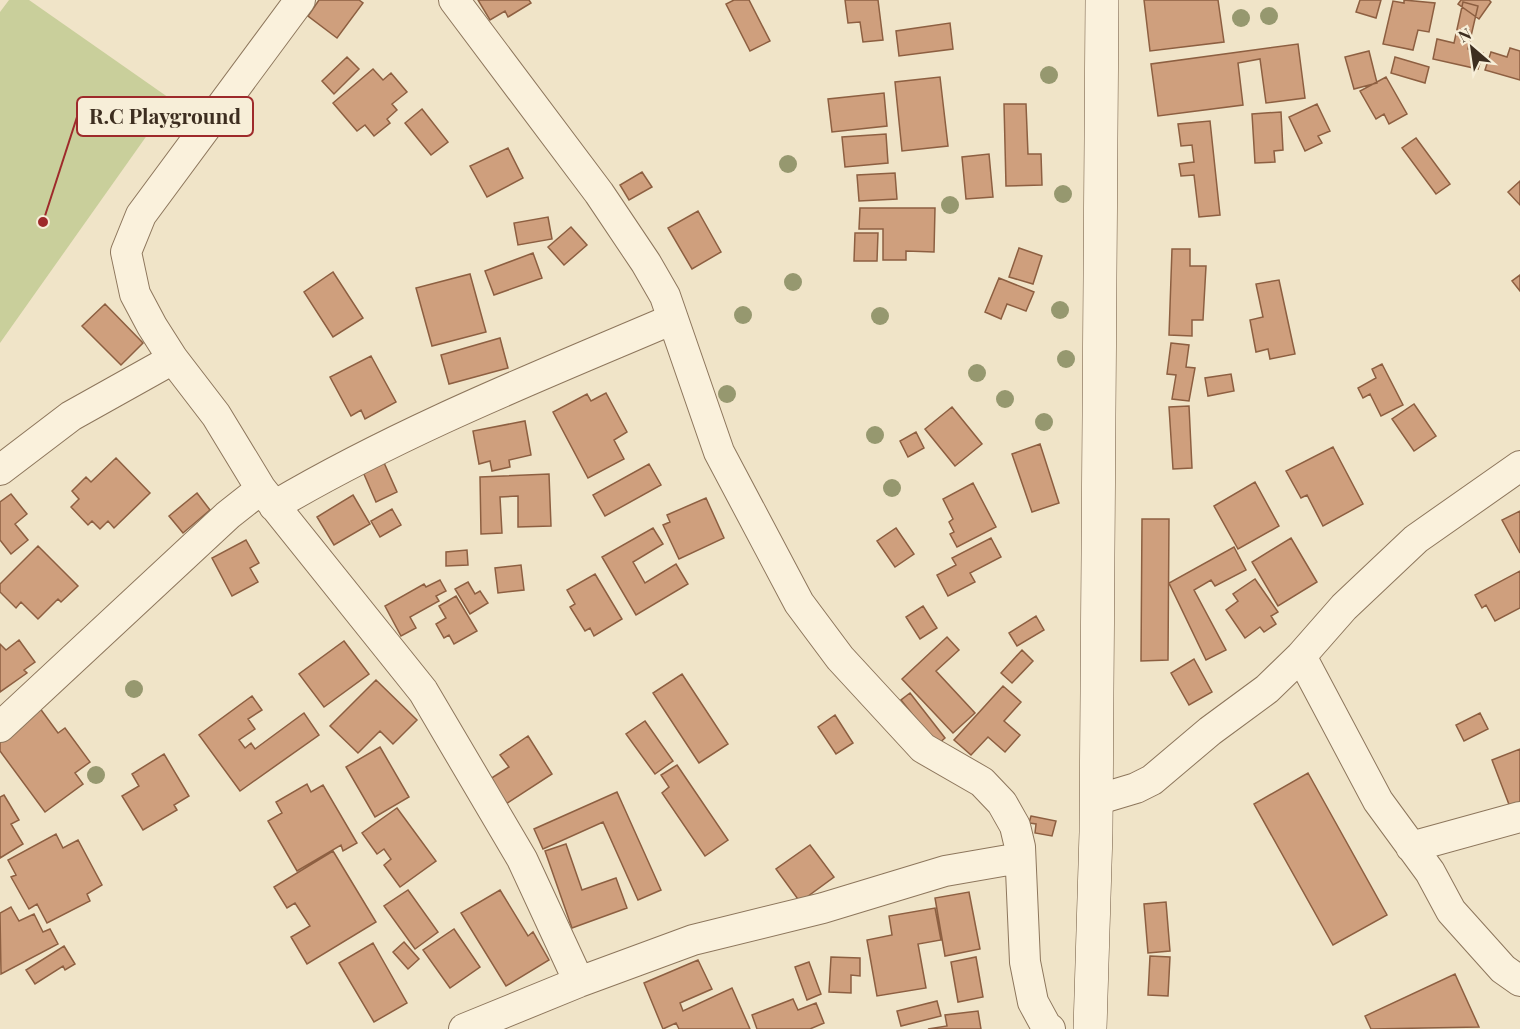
<svg xmlns="http://www.w3.org/2000/svg" width="1520" height="1029" viewBox="0 0 1520 1029" font-family="'Playfair Display',serif">
  <rect width="100%" height="100%" fill="#f0e4c8"/>
  <path fill="#c9cf9b" d="M9,0H29L172,100L0,343V12Z"/>
  <path fill="#cf9f7d" stroke="#8d5f41" stroke-width="1.5" d="M319,0H359L363,3L337,38L308,16Z
    M478,0H529L531,3L508,17L505,11L490,20Z
    M734,0H749L770,41L750,51L726,4Z
    M845,0H878L883,40L863,42L860,22L848,23Z
    M1144,0H1218L1224,42L1150,51Z
    M1360,0H1381L1376,18L1356,12Z
    M1404,0L1435,3L1429,32L1418,30L1413,50L1383,44L1393,1L1404,3Z
    M1461,0H1489L1491,2L1479,19L1458,4Z
    M1463,2L1478,6L1468,49L1483,53L1478,69L1433,59L1437,39L1454,43Z
    M950,23L953,49L899,56L896,31Z
    M1298,44L1305,98L1266,103L1260,59L1238,63L1243,105L1158,116L1151,64Z
    M1510,48L1520,51V80L1485,70L1491,52L1507,57Z
    M1369,51L1377,83L1354,89L1345,57Z
    M347,57L359,69L334,94L322,81Z
    M1395,57L1429,67L1425,83L1391,73Z
    M373,69L383,80L391,73L407,92L392,104L397,110L387,119L390,123L374,136L365,125L357,131L333,103Z
    M940,77L948,146L902,151L895,82Z
    M1386,77L1407,114L1389,124L1384,114L1376,119L1360,91Z
    M884,93L887,126L832,132L828,99Z
    M1004,104H1026L1028,154H1041L1042,185L1006,186Z
    M1317,104L1330,131L1318,136L1322,143L1305,151L1289,117Z
    M422,109L448,142L431,155L405,123Z
    M1281,112L1283,150L1274,151L1275,162L1255,163L1252,114Z
    M1210,121L1220,215L1199,217L1194,175L1181,176L1179,164L1194,162L1192,145L1181,146L1178,124Z
    M886,134L888,163L845,167L842,137Z
    M1416,138L1450,184L1436,194L1402,148Z
    M508,148L523,178L487,197L470,166Z
    M989,154L993,197L966,199L962,157Z
    M642,172L652,187L629,200L620,185Z
    M895,173L897,199L859,201L857,175Z
    M1520,181V205L1508,192Z
    M860,208H935L934,252L906,251V260H883V229H859Z
    M698,211L721,252L692,269L668,228Z
    M548,217L552,239L518,245L514,223Z
    M571,227L587,245L564,265L548,247Z
    M855,233H878L877,261H854Z
    M1019,248L1042,256L1033,284L1009,277Z
    M1172,249H1190V266H1206L1203,320H1192V336L1169,335Z
    M533,253L542,278L494,295L485,271Z
    M333,272L363,318L333,337L304,292Z
    M470,274L486,332L432,346L416,288Z
    M1520,275V291L1512,281Z
    M999,278L1034,292L1026,311L1007,304L1001,319L985,312Z
    M1279,280L1295,354L1270,359L1268,349L1256,352L1250,320L1263,317L1256,284Z
    M105,304L143,343L121,365L82,326Z
    M500,338L508,368L449,384L441,355Z
    M1171,343L1189,345L1186,367L1195,368L1189,401L1172,399L1176,375L1167,374Z
    M371,356L396,402L365,419L361,410L351,416L330,377Z
    M1382,364L1403,405L1381,416L1370,394L1363,398L1358,388L1376,378L1372,369Z
    M1231,374L1234,391L1208,396L1205,378Z
    M606,393L627,432L614,440L624,459L588,478L553,412L587,394L591,401Z
    M1414,404L1436,436L1414,451L1392,419Z
    M1189,406L1192,468L1173,469L1169,407Z
    M952,407L982,444L955,466L925,429Z
    M525,421L531,455L509,460L510,467L492,471L490,461L479,464L473,431Z
    M916,432L924,448L908,457L900,441Z
    M1040,444L1059,503L1032,512L1012,454Z
    M1333,447L1363,504L1323,526L1307,495L1301,498L1286,471Z
    M381,456L397,492L376,502L360,465Z
    M116,458L150,493L114,528L108,521L100,529L92,521L88,525L71,507L79,499L72,491L86,477L91,482Z
    M649,464L661,485L605,516L593,495Z
    M549,474L551,526L518,527V496L500,497L502,533L481,534L480,477Z
    M1255,482L1279,526L1238,549L1214,506Z
    M973,483L996,527L957,547L950,534L954,532L949,522L953,519L943,499Z
    M197,493L210,510L183,533L169,516Z
    M11,494L27,514L15,524L28,540L11,554L0,540V502Z
    M353,495L370,524L334,545L317,517Z
    M706,498L724,538L679,559L663,525L670,522L667,515Z
    M392,509L401,525L380,537L371,521Z
    M1520,511V553L1502,520Z
    M1142,519H1169L1168,660L1141,661Z
    M653,528L663,544L633,562L645,583L676,564L688,584L636,615L602,557Z
    M896,528L914,554L895,567L877,541Z
    M991,538L1001,557L970,573L975,582L948,596L937,575L956,565L952,558Z
    M1291,538L1317,582L1278,606L1252,562Z
    M246,540L259,563L250,568L258,582L232,596L212,558Z
    M38,546L78,586L61,602L58,599L38,619L21,602L16,608L0,592V584Z
    M1234,547L1246,570L1215,586L1211,580L1194,590L1226,650L1206,660L1169,583Z
    M467,550L468,565L446,566V552Z
    M521,565L524,590L498,593L495,568Z
    M1520,571V608L1495,621L1486,605L1482,608L1475,595Z
    M595,574L622,619L594,636L590,628L585,631L570,607L575,604L567,590Z
    M1255,579L1278,612L1271,616L1276,624L1264,632L1260,627L1245,638L1226,610L1238,601L1233,594Z
    M440,580L446,591L436,596L439,601L410,617L416,628L401,636L385,606L424,584L426,587Z
    M468,582L475,594L480,591L488,603L470,614L455,589Z
    M456,596L477,631L454,644L449,635L444,638L436,624L446,618L439,606Z
    M923,606L937,628L920,639L906,617Z
    M1036,616L1044,630L1017,646L1009,633Z
    M947,637L959,650L936,671L975,713L953,733L902,679Z
    M19,640L35,662L24,670L27,673L0,692V644L6,650Z
    M344,641L369,674L324,707L299,674Z
    M1022,650L1033,661L1012,683L1001,673Z
    M1194,659L1212,692L1189,705L1171,673Z
    M682,674L728,744L699,763L653,693Z
    M376,680L417,720L393,744L380,731L358,753L330,726Z
    M1003,686L1021,702L1004,721L1020,735L1005,752L988,737L971,755L954,740Z
    M910,693L945,738L937,745L901,700Z
    M252,696L262,710L248,719L255,729L239,740L245,748L251,743L255,749L304,713L319,735L240,791L199,735Z
    M39,707L58,733L65,728L90,762L75,773L83,784L45,812L0,751V737Z
    M1480,713L1488,729L1464,741L1456,725Z
    M835,715L853,743L836,754L818,727Z
    M645,721L673,761L655,774L626,734Z
    M528,736L552,774L506,804L490,779L509,767L500,755Z
    M380,747L409,797L375,817L346,767Z
    M1520,749V804L1510,807L1492,760Z
    M164,754L189,796L174,805L177,810L143,830L122,796L139,786L132,774Z
    M677,765L728,840L705,856L662,793L669,787L661,775Z
    M1308,773L1387,915L1333,945L1254,804Z
    M307,784L311,792L323,785L357,843L343,851L341,845L297,871L268,821L282,813L276,802Z
    M617,792L661,890L638,900L603,822L543,849L534,829Z
    M4,795L19,820L11,824L23,844L0,858V797Z
    M397,808L436,861L400,887L384,865L391,859L384,849L377,854L362,833Z
    M1031,816L1056,821L1052,836L1035,833L1036,824L1029,823Z
    M56,834L63,848L78,840L102,885L87,894L90,901L47,923L37,904L29,909L11,877L16,875L8,860Z
    M566,844L582,890L616,878L627,908L572,928L545,851Z
    M810,845L834,877L800,902L776,869Z
    M333,851L376,922L307,964L291,937L310,926L295,903L287,908L274,887Z
    M408,890L438,932L415,949L384,906Z
    M500,890L528,936L533,932L549,960L506,986L461,913Z
    M969,892L980,949L945,956L935,898Z
    M1166,902L1170,951L1148,953L1144,904Z
    M11,907L19,921L34,914L43,932L50,929L58,944L1,974L0,913Z
    M935,908L941,940L918,944L926,988L877,996L867,940L892,935L889,916Z
    M454,929L480,967L450,988L423,950Z
    M404,942L419,959L408,969L393,952Z
    M373,943L407,1003L374,1022L339,963Z
    M64,946L75,964L65,970L63,966L35,984L26,970Z
    M1150,956L1170,957L1168,996L1148,995Z
    M831,957L860,958V976L851,975V993L829,992Z
    M976,957L983,997L958,1002L951,962Z
    M698,960L712,989L680,1003L683,1011L732,988L750,1029H679L676,1023L663,1029L644,983Z
    M809,962L821,994L807,1000L795,967Z
    M1455,974L1479,1027L1371,1029L1365,1016Z
    M793,999L798,1010L816,1003L824,1023L810,1029H757L752,1015Z
    M937,1001L941,1016L901,1026L897,1011Z
    M978,1011L981,1029H928L947,1026L945,1015Z"/>
  <g fill="none" stroke-linecap="round" stroke-linejoin="round">
    <g stroke="#8d765c" stroke-width="32">
      <path id="minor" d="M300,0L141,215L126,252L135,294L152,326L173,359L216,415L261,489L423,691L522,859L579,982
        M454,0L599,193L646,263L665,296L719,452L799,603L840,658L923,748L982,782L1002,803L1015,826L1020,847L1025,962L1033,1002L1046,1026L1050,1029
        M0,470L71,416L173,359
        M274,506C401,431 537,377 673,319
        M1301,656L1378,801L1430,872L1451,911L1503,969L1520,981
        M0,727L228,515L261,489
        M1096,800L1136,788L1152,780L1210,731L1267,689L1301,656L1344,607L1416,539L1520,466
        M1411,847L1520,817
        M464,1029L579,982L693,940L823,908L945,871L1020,858"/>
    </g>
    <g stroke="#6f573f" stroke-width="34">
      <path id="secondary" d="M1090,1029L1096,832L1102,0"/>
    </g>
    <use href="#minor" stroke="#faf1dc" stroke-width="30"/>
    <use href="#secondary" stroke="#faf1dc" stroke-width="33"/>
  </g>
  <g fill="#96986f">
    <circle cx="1269" cy="16" r="9"/>
    <circle cx="1241" cy="18" r="9"/>
    <circle cx="1049" cy="75" r="9"/>
    <circle cx="788" cy="164" r="9"/>
    <circle cx="1063" cy="194" r="9"/>
    <circle cx="950" cy="205" r="9"/>
    <circle cx="793" cy="282" r="9"/>
    <circle cx="1060" cy="310" r="9"/>
    <circle cx="743" cy="315" r="9"/>
    <circle cx="880" cy="316" r="9"/>
    <circle cx="1066" cy="359" r="9"/>
    <circle cx="977" cy="373" r="9"/>
    <circle cx="727" cy="394" r="9"/>
    <circle cx="1005" cy="399" r="9"/>
    <circle cx="1044" cy="422" r="9"/>
    <circle cx="875" cy="435" r="9"/>
    <circle cx="892" cy="488" r="9"/>
    <circle cx="134" cy="689" r="9"/>
    <circle cx="96" cy="775" r="9"/>
  </g>
  <path fill="none" stroke="#9e2a2b" stroke-width="2" d="M43 222L77 117"/>
  <circle fill="#9e2a2b" stroke="#f7eed8" stroke-width="2" cx="43" cy="222" r="6"/>
  <rect fill="#f7eed8" stroke="#9e2a2b" stroke-width="2" x="77" y="97" width="176" height="39" rx="6"/>
  <g font-size="21" text-anchor="middle" font-weight="bold" fill="#3d2e20">
    <text x="165" y="124">R.C Playground</text>
  </g>
  <g transform="translate(1472 48) rotate(331)" stroke="#f7eed8" stroke-width="4.5" paint-order="stroke">
  <path d="M0-4.5L10 22L0 15L-10 22Z" fill="#3d2e20"/>
  <text y="-9" font-size="16" font-weight="bold" text-anchor="middle" fill="#3d2e20">N</text>
  </g>
</svg>
